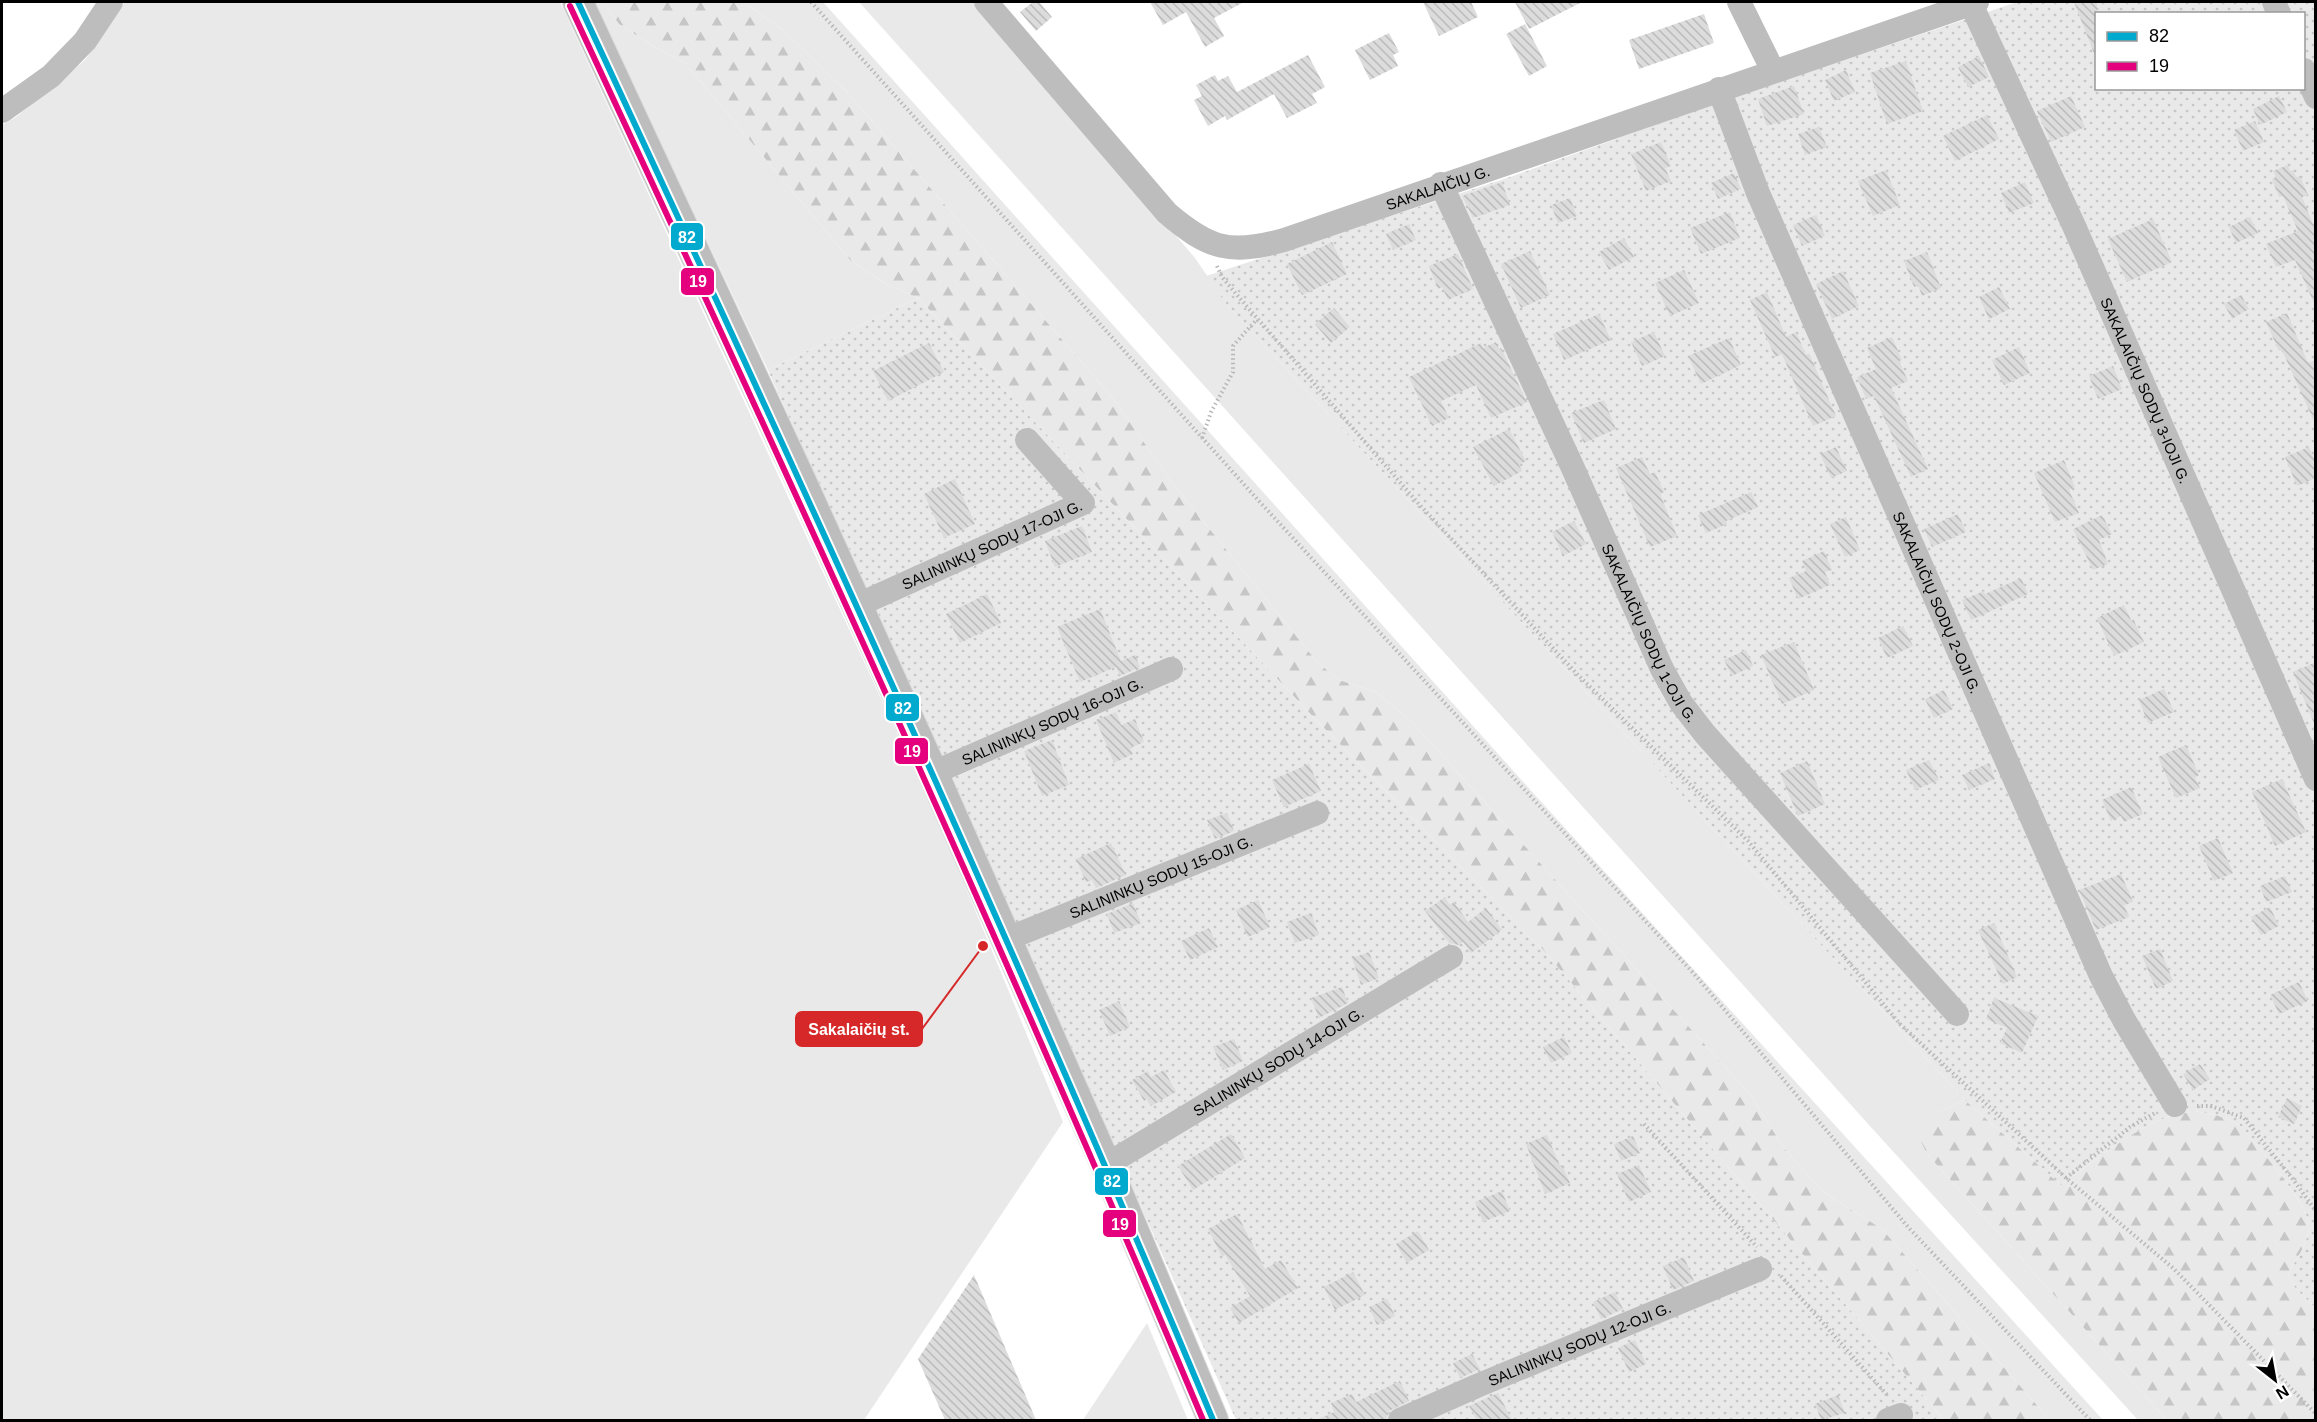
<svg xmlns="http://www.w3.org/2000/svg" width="2317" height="1422" viewBox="0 0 2317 1422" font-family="Helvetica,sans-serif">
  <defs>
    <pattern id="forest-firs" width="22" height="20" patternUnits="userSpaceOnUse" patternTransform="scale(1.5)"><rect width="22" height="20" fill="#e9e9e9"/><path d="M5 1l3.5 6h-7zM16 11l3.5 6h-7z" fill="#c6c6c6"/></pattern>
    <pattern id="garden-dots" width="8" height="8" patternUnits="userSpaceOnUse" patternTransform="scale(1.5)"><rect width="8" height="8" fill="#e9e9e9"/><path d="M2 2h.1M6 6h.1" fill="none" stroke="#c6c6c6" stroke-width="1.8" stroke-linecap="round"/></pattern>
    <pattern id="building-back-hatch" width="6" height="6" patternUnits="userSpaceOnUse" patternTransform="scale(1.5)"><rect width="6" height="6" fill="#dcdcdc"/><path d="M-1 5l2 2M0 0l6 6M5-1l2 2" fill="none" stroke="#bbb"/></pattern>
  </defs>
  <rect width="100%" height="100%" fill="#fff"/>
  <path fill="#e9e9e9" d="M125,2H560L944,835L1063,1122L864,1420H2V125L16,117L85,60Z
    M594,2H603L619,24L656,48L685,63L851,261L886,284L918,298L768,370Z
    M743,2H823L1535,795L2103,1420H2050L1882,1229L1822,1191L1784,1148L1749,1093L1411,721L1376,692L1339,680L1317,662L1174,485L1112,397L846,91L782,29Z
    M859,2H976L1195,258L1228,306L1965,1100L1940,1111L1927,1154L2167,1420H2138L1869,1125Z
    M1147,1323L1188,1420H1083Z"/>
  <path fill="url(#forest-firs)" d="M603,2H743L782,29L846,91L1112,397L1174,485L1317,662L1339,680L1376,692L1411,721L1749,1093L1784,1148L1822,1191L1882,1229L2050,1420H1944L1543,950L1316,720L918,298L886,284L851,261L685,63L656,48L619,24Z
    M1965,1100L2061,1185C2097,1160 2154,1109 2199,1112C2214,1113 2230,1119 2242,1127C2257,1146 2311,1206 2309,1227C2308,1244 2296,1260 2288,1274L2296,1289L2315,1307V1420H2167L1927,1154L1920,1139L1925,1123L1940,1111Z"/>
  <path fill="url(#garden-dots)" fill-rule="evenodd" d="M2017,2H2315V1307L2296,1289L2288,1274C2296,1260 2308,1244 2309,1227C2311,1206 2257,1146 2242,1127C2230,1119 2214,1113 2199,1112C2154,1109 2097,1160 2061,1185L1965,1100L1228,306L1206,276L1507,178L1708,106ZM2096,14H2304V88H2096Z
    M918,298L1316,720L1543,950L1944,1420H1236L768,370Z"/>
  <path fill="url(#building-back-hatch)" d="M1033,2H1039L1052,17L1036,31L1020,12Z
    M1150,2H1244L1214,18L1224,36L1205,47L1186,12L1163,25Z
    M1423,2H1471L1478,17L1439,36Z
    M1515,2H1582L1529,29Z
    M2074,2H2097V56H2095Z
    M1704,14L1714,43L1639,69L1629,40Z
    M1525,24L1547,66L1529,76L1506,34Z
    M1389,33L1399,52L1393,55L1398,66L1370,80L1355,50Z
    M1308,55L1325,87L1312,94L1317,103L1287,118L1274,94L1227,120L1225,116L1208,126L1194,100L1202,96L1196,85L1215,75L1218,81L1228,76L1237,92Z
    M1979,56L1989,77L1968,87L1958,67Z
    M1906,61L1923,111L1887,124L1870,73Z
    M1846,70L1855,92L1834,101L1825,80Z
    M1794,86L1804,114L1767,126L1758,99Z
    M2071,96L2085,127L2051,142L2037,111Z
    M2279,96L2287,112L2260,125L2253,109Z
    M1987,115L1999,139L1955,161L1943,136Z
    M2255,121L2264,142L2243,151L2234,130Z
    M1819,127L1827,147L1805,155L1798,134Z
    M1661,142L1671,166L1665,168L1671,181L1646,191L1631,154Z
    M2288,165L2290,171L2293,170L2296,177L2300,176L2308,195L2302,197L2313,224L2316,223V308L2295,260L2276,267L2266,244L2298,231L2283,196L2279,197L2272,179L2276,177L2273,171Z
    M1886,170L1900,205L1873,216L1858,181Z
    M1734,173L1741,189L1718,199L1711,183Z
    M1502,182L1510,205L1473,218L1462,196Z
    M2025,182L2034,203L2009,213L2001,193Z
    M1570,198L1577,216L1558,223L1551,205Z
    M1730,212L1740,238L1701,254L1690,228Z
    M1816,215L1825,236L1802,246L1793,225Z
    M2250,217L2258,233L2236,243L2229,227Z
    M2153,219L2172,262L2127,282L2108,239Z
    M1409,224L1416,240L1393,250L1386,234Z
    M1624,238L1634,257L1609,270L1599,252Z
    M1332,242L1347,274L1302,295L1287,264Z
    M1530,251L1550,295L1521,308L1501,264Z
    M1927,252L1941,288L1922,296L1918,285L1914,287L1904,261Z
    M1458,254L1473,289L1448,300L1442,287L1438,289L1429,266Z
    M1684,270L1699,303L1670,316L1655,283Z
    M1843,271L1859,306L1832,319L1816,284Z
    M1999,287L2010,309L1989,319L1979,297Z
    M1767,292L1786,337L1796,332L1806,355L1809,353L1836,416L1813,426L1782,354L1775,357L1750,300Z
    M2241,295L2249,309L2232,319L2224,304Z
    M1334,308L1350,327L1331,343L1315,324Z
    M2287,313L2308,363L2316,360V426L2282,350L2279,351L2266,322Z
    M1599,314L1611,340L1564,360L1553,334Z
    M1654,332L1665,356L1642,366L1631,342Z
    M1892,337L1902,360L1899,361L1908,381L1891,388L1928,469L1911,477L1874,396L1866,399L1857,377L1876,369L1867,348Z
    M1729,338L1741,365L1701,384L1688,356Z
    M1496,342L1499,349L1501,348L1527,402L1491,418L1476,385L1441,401L1449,418L1432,426L1409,377L1481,343L1483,348Z
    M929,343L944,372L888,401L873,371Z
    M2019,347L2030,373L2004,385L1992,360Z
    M2113,366L2122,389L2098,399L2089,376Z
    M1604,400L1616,429L1584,443L1571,413Z
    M1509,429L1526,461L1519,465L1522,471L1494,486L1473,447Z
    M1836,447L1847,471L1831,478L1820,454Z
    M2309,447L2316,462V478L2297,486L2285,457Z
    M1642,457L1650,474L1655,472L1664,492L1660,494L1677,536L1650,547L1616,468Z
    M2064,460L2075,487L2069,490L2079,513L2055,522L2034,473Z
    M955,479L975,524L944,538L924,494Z
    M1751,492L1758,507L1726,521L1727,524L1706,533L1698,515Z
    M1958,514L1966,532L1932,547L1924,529Z
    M2102,515L2112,534L2099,540L2108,564L2093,570L2073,529Z
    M1846,517L1860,550L1845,557L1830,524Z
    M1574,521L1586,544L1563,556L1552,532Z
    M1082,526L1092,552L1055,567L1045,541Z
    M1824,551L1832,570L1825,572L1830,585L1798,599L1789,578L1806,571L1802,561Z
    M2021,578L2028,594L1971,620L1962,600L1984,591L1985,594Z
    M987,594L1001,623L960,643L946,614Z
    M2124,605L2132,622L2134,621L2144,642L2114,656L2097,618Z
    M1100,609L1121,661L1135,655L1140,667L1120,676L1116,667L1080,682L1057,627Z
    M1903,626L1913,646L1887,658L1878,638Z
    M1794,642L1814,690L1782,704L1761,655Z
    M1746,650L1753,666L1732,676L1724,660Z
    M2316,662V726H2315L2293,672Z
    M2164,689L2174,712L2148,723L2139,700Z
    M1944,690L1953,709L1934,718L1925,699Z
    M1116,712L1121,725L1135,719L1144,742L1130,748L1133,754L1114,763L1096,720Z
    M1052,740L1069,785L1042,796L1024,751Z
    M2186,745L2199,775L2195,778L2200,788L2176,798L2158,757Z
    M1929,760L1939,780L1915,790L1906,770Z
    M1807,761L1825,804L1798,816L1780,773Z
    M1989,763L1995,779L1969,790L1962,775Z
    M1309,764L1321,791L1284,807L1272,780Z
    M2282,779L2306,832L2275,846L2252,792Z
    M2131,787L2143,814L2124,822L2121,816L2111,821L2102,800Z
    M1227,813L1234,831L1215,839L1207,820Z
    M2218,838L2233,873L2214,881L2199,846Z
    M1111,843L1126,875L1096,888L1092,880L1086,882L1076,859Z
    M2121,874L2133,902L2124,905L2129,917L2096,930L2079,890Z
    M2285,876L2292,892L2266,902L2260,886Z
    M1445,897L1450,905L1454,902L1468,922L1486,908L1502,930L1471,953L1463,942L1459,945L1449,943L1425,911Z
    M1258,900L1270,927L1248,937L1236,910Z
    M1133,903L1141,923L1114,933L1107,914Z
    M2270,907L2279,926L2261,935L2251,917Z
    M1311,913L1319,935L1295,943L1287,922Z
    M1994,923L2017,977L2003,984L1978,930Z
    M1209,928L1218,947L1190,960L1181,941Z
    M2160,949L2173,981L2156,989L2142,956Z
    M1369,952L1379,978L1361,985L1352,958Z
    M2299,982L2308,1001L2279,1014L2270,995Z
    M1342,987L1348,1003L1319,1018L1311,998Z
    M1994,998L2038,1016L2022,1053L2000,1043L2007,1028L1986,1019Z
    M1119,1001L1130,1027L1110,1036L1099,1010Z
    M1564,1037L1572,1053L1551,1063L1543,1047Z
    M1234,1039L1243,1061L1223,1070L1213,1047Z
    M2200,1064L2210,1079L2193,1090L2183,1074Z
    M1164,1070L1176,1092L1151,1106L1147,1099L1144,1101L1132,1080L1148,1071L1151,1077Z
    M2287,1098L2302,1106L2294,1124L2278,1117Z
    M1231,1134L1245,1158L1193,1190L1178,1166Z
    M1547,1135L1560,1166L1562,1165L1570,1183L1545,1194L1526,1144Z
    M1633,1136L1640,1153L1621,1161L1614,1144Z
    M1639,1165L1651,1192L1629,1202L1617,1174Z
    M1502,1191L1510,1211L1483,1222L1475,1202Z
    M1237,1214L1265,1269L1281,1260L1298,1288L1239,1323L1230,1308L1250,1296L1225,1255L1222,1257L1208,1229Z
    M1418,1231L1429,1250L1407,1263L1396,1244Z
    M1684,1257L1694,1281L1673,1290L1663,1266Z
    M1353,1272L1365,1295L1335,1310L1324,1287Z
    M974,1275L1036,1420H945L918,1359Z
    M1615,1292L1623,1309L1601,1319L1593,1302Z
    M1387,1299L1395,1316L1377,1325L1369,1307Z
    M1635,1340L1646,1364L1629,1372L1618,1348Z
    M1472,1354L1480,1369L1460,1378L1453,1363Z
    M1400,1381L1409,1401L1389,1411L1386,1420H1317L1334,1412L1331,1403L1352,1394L1356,1402Z
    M1498,1393L1512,1420H1477L1469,1406Z
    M1838,1395L1845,1413L1821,1420L1815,1404Z"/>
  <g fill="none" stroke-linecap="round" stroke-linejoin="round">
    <g stroke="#dbdbdb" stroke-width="32">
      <path id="major" d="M578,2L801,481L933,773L1106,1165L1213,1420"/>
    </g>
    <path stroke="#b8b8b8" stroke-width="4" stroke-dasharray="1.5 3" stroke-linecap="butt" d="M811,2L1258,500L1696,976L1908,1227L2090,1420
      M1217,266L1222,277L1237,295L1418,503L1578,675L1748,841L1900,1024L2066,1178L2173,1268L2316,1414
      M1202,438L1211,412L1233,372V346L1257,319
      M2197,1106H2211L2244,1118L2292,1178L2316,1211
      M1644,1124L1757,1247
      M2066,1178L2130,1127L2155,1113
      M1781,1276L1888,1396"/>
    <g stroke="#bdbdbd" stroke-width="24">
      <path id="s1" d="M986,2L1167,213C1209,249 1230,255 1284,240L1977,2"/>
      <path d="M1739,2L1773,71"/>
      <path d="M2274,2L2279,14"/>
      <path id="s2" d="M1971,4L2074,226L2316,779"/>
      <path d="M2304,70L2316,97"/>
      <path id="s3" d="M1719,89L1758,193L2101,976L2124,1020L2175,1105"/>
      <path d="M2,111L51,76L85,41L111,2"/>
      <path id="s4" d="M1441,184L1572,466L1662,669L1681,703L1705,734L1957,1014"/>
      <path id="s5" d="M858,605L1083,503L1027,440"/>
      <path id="s6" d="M933,773L1171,669"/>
      <path id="s7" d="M1007,939L1317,813"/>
      <path id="s8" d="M1106,1165L1451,957"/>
      <path id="s9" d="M1400,1420L1479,1385L1760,1269"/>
      <path d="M1888,1420L1901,1415"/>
    </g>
    <use href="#major" stroke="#bdbdbd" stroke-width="30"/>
    <g stroke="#fff" stroke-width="10">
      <path id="bus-1" d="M578,2C797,472 1013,942 1213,1420"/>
    </g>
    <g stroke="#fff" stroke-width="10">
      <path id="bus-2" d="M570,6C788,474 1003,944 1203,1420"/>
    </g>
    <use href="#bus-1" stroke="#00a9ce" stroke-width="6"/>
    <use href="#bus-2" stroke="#e5007d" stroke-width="6"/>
  </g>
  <g text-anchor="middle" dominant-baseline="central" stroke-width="4.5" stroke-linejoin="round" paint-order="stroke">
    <g font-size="15" fill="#000" stroke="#fff">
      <text stroke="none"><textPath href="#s1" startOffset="568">SAKALAIČIŲ G.</textPath></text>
      <text stroke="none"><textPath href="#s2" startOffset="424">SAKALAIČIŲ SODŲ 3-IOJI G.</textPath></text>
      <text stroke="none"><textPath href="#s5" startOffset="147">SALININKŲ SODŲ 17-OJI G.</textPath></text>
      <text stroke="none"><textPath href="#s3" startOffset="558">SAKALAIČIŲ SODŲ 2-OJI G.</textPath></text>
      <text stroke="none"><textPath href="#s4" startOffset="495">SAKALAIČIŲ SODŲ 1-OJI G.</textPath></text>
      <text stroke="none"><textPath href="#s6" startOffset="130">SALININKŲ SODŲ 16-OJI G.</textPath></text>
      <text stroke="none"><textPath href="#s7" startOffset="166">SALININKŲ SODŲ 15-OJI G.</textPath></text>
      <text stroke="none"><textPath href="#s8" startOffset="201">SALININKŲ SODŲ 14-OJI G.</textPath></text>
      <text stroke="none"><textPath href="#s9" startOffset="195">SALININKŲ SODŲ 12-OJI G.</textPath></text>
    </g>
  </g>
  <path fill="none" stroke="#d62828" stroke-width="2" d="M983 946L922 1029"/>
  <circle fill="#d62828" stroke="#fff" stroke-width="2" cx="983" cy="946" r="6"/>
  <rect fill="#d62828" stroke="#d62828" stroke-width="2" x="796" y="1012" width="126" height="34" rx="6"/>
  <g font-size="16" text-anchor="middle" font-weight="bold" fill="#fff">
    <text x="859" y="1035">Sakalaičių st.</text>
  </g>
  <g stroke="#fff" stroke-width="2">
    <rect x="670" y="222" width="34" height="29" rx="6" fill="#00a9ce"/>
    <rect x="680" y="267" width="35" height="29" rx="6" fill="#e5007d"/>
    <rect x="885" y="693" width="35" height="29" rx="6" fill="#00a9ce"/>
    <rect x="894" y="737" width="35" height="28" rx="6" fill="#e5007d"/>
    <rect x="1094" y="1167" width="35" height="29" rx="6" fill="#00a9ce"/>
    <rect x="1102" y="1209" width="35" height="29" rx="6" fill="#e5007d"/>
  </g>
  <g font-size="16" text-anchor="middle" font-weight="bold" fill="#fff">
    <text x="687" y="243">82</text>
    <text x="698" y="287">19</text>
    <text x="903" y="714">82</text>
    <text x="912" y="757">19</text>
    <text x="1112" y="1187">82</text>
    <text x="1120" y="1230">19</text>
  </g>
  <rect width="2317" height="1422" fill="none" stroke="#000000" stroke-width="6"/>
  <rect x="2095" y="12" width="210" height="78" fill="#ffffff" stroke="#999999" stroke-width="1.5"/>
  <rect x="2107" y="32" width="30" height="9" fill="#00a9ce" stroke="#999999" stroke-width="1.5"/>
  <text x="2149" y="42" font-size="18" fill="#000000">82</text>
  <rect x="2107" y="62" width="30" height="9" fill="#e5007d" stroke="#999999" stroke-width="1.5"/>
  <text x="2149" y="72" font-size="18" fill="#000000">19</text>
  <g transform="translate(2275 1380) rotate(149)" stroke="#ffffff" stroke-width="4.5" paint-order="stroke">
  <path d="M0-4.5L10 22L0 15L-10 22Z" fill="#000000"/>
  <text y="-9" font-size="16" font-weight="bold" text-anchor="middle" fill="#000000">N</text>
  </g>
</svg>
